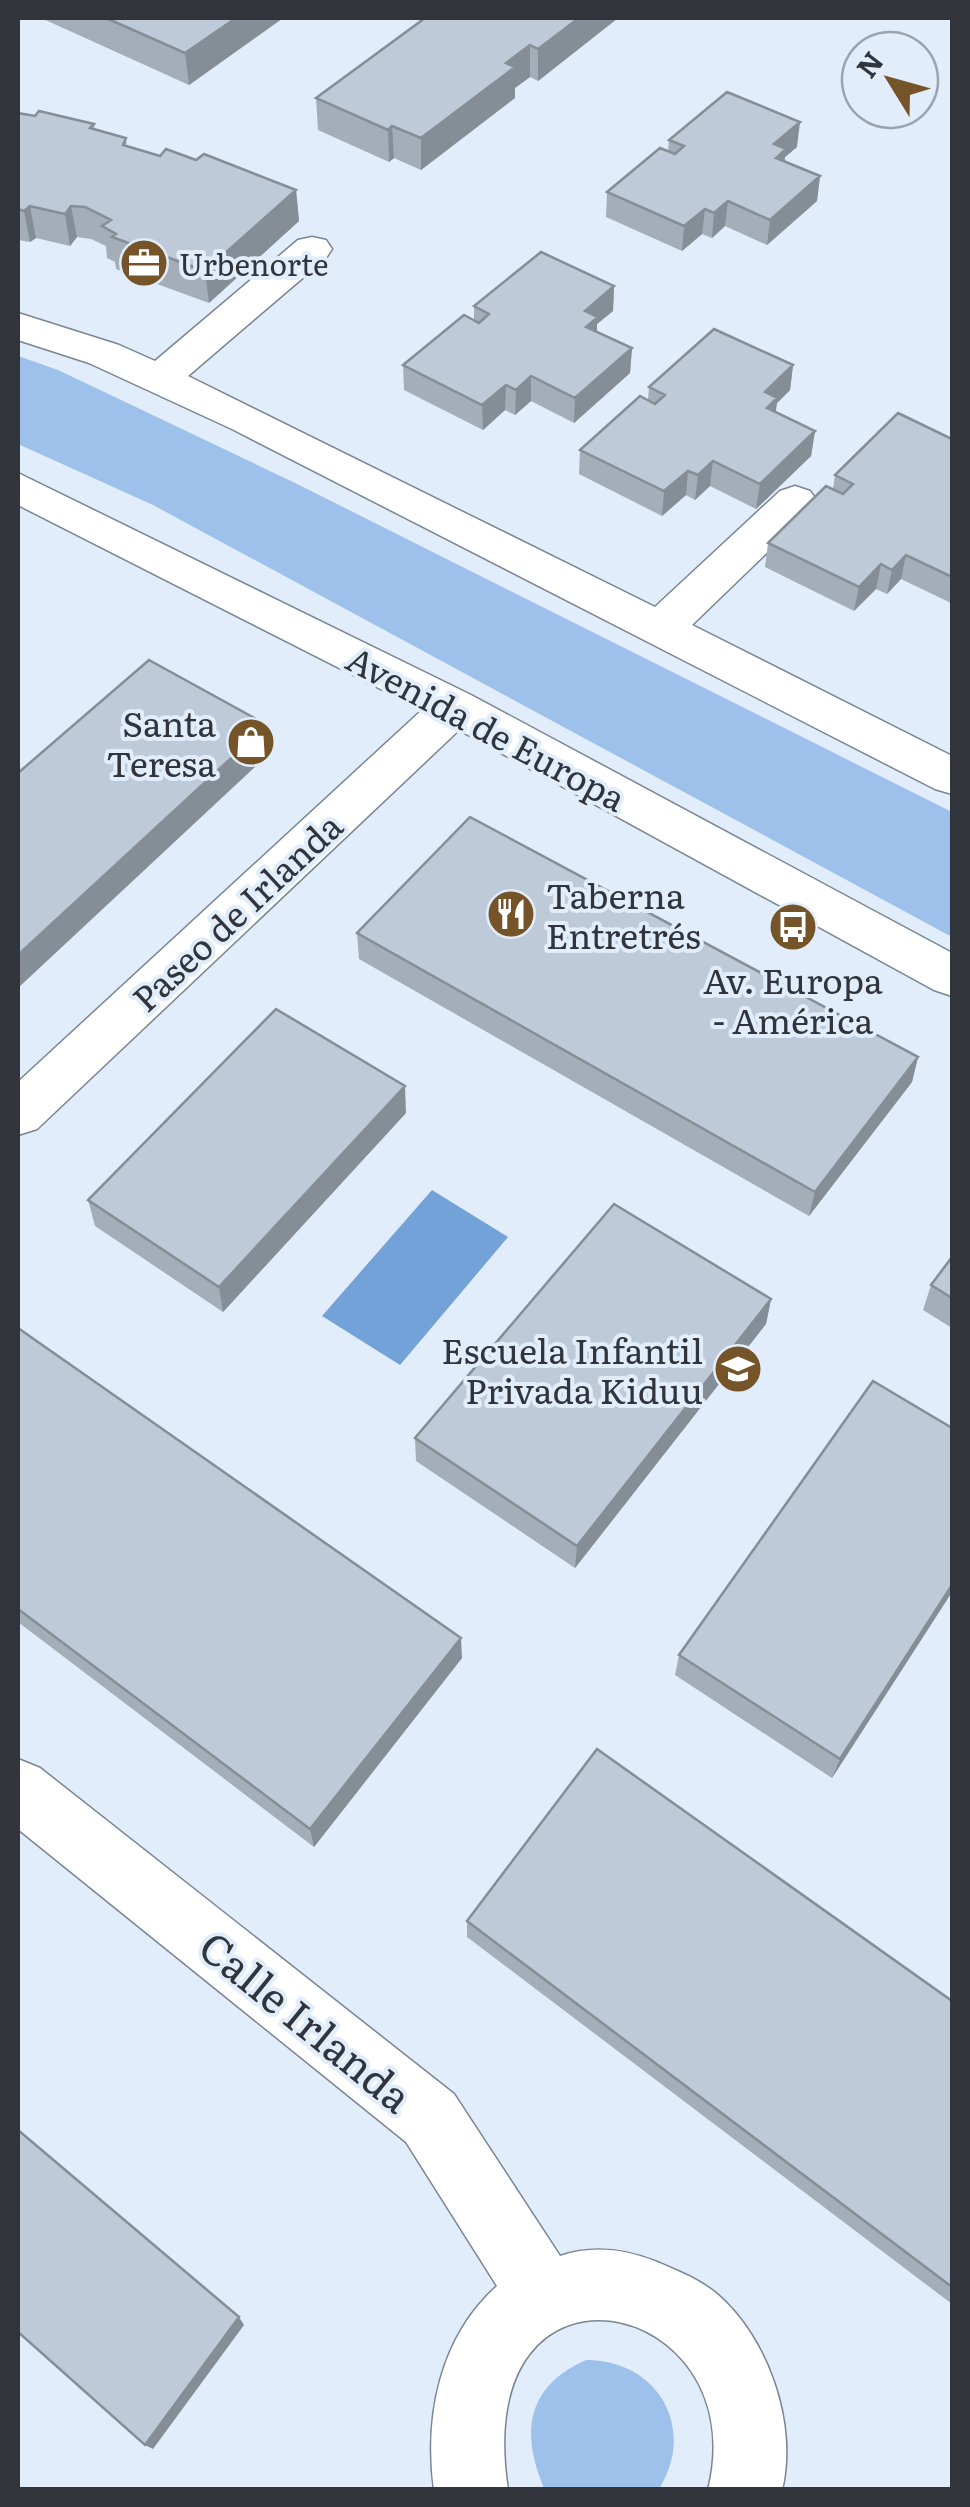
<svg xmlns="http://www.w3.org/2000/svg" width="970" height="2507" viewBox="0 0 970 2507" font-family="Literata,serif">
  <rect width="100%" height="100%" fill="#e1edfb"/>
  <path fill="#9dc1eb" d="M18,356L58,370L293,482L952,812V937L153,505L18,444Z
    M586,2360C658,2360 697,2428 659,2489L544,2488C520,2432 527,2386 586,2360Z"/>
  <path fill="#73a2d8" d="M432,1190L508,1237L400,1365L322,1316Z"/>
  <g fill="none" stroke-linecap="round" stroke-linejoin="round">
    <g stroke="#7a8592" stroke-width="3">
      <path id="minor" d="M312,237L326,240L332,249L326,258L188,376L655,607L780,491L795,486L810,491L817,501L810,511L692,625L952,756V794L935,789L232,429L89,363L18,340V313L119,345L155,361L298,240Z
        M18,473L471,695L952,953V996L934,990L459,730L37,1129L18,1135V1082L422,710L18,505Z
        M18,1759L40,1768L454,2094L560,2256C593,2245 625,2249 657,2262C678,2271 699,2279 717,2294C768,2338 798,2424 782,2490H708C757,2296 468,2233 508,2490H434C424,2416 440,2337 497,2286L406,2142L18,1829Z"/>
    </g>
    <use href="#minor" fill="#fff" fill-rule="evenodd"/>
  </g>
  <path fill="#a3aeb9" d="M41,18H283L189,85Z
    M618,18L538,81L530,77L515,88V98L421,170L394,158L389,162L318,130L316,98Z
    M18,113L94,124L95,129L126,138L127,146L160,156L196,160L296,190L299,221L209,303L116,269L115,262L107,258L106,246L91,239L77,237L70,246L36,238L30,242L18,240Z
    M669,140L797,147L785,157L784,161L820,176L817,201L767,245L725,226L712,238L702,234L682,251L606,217L607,192L668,151Z
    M614,286L613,311L597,324V332L632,348L630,373L574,423L531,401L515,415L505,410L483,430L404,390L403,365L474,320V306Z
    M793,365L790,390L777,403L775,412L815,431L811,456L756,509L710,486L695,500L686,495L662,516L579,474L580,450L648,400L649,387Z
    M952,439V602L951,603L901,579L887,594L876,589L854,611L765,567L768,543L833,489L835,475Z
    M357,933L918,1057L912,1082L809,1216L359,959Z
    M406,1113L223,1312L95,1226L88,1200Z
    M952,1257V1328L923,1310L931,1285Z
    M771,1299L766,1324L575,1568L416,1461L415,1438Z
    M18,1328L462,1658L314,1847L18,1622Z
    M952,1592L832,1778L675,1675L679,1655Z
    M467,1921L952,2001V2304L467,1937Z"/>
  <path fill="#858d96" d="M236,18H283L189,85L185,53Z
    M579,18H618L538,81V49Z
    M530,45V77L515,88V98L421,170V138L506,63Z
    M800,122L797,147L785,157L783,174L773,183L774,144Z
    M392,126L394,158L389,162L388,130Z
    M820,176L817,201L767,245L770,220Z
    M296,190L299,221L209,303L205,271Z
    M728,201L725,226L712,238L714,213Z
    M30,206L36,238L30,242L24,211Z
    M71,206L77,237L70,246L65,214Z
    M705,209L702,234L682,251L684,226Z
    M614,286L613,311L597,324V342L585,352V311Z
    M632,348L630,373L574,423L575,398Z
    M793,365L790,390L777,403L774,423L763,433L765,392Z
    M531,376V401L515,415L516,390Z
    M506,385L505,410L483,430L482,405Z
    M815,431L811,456L756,509L760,484Z
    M713,461L710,486L695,500L698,475Z
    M688,471L686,495L662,516L664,491Z
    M906,555L901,579L887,594L892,570Z
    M881,564L876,589L854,611L859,587Z
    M267,725L270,753L18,988V955Z
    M918,1057L912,1082L809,1216L815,1192Z
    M405,1086L406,1113L223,1312L219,1287Z
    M771,1299L766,1324L575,1568L577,1546Z
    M952,1585V1592L832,1778L840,1759Z
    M461,1638L462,1658L314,1847L310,1829Z
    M239,2317L244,2325L153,2449L145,2445Z"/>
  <path fill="#becad7" stroke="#858d96" stroke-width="2.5" d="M106,18H236L185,53Z
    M425,18H579L538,49L530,45L506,63L515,67L421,138L392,126L388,130L316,98Z
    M727,92L800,122L774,144L786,149L776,158L820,176L770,220L728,201L714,213L705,209L684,226L607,192L660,148L675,154L684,146L669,140Z
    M39,111L94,124L90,128L126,138L123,145L160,156L166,149L196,160L204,154L296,190L205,271L112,237L116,234L102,226L111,220L85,207L71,206L65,214L30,206L24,211L18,209V113L35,116Z
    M541,252L614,286L585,311L598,317L586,327L632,348L575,398L531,376L516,390L506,385L482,405L403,365L464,315L479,323L489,314L474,306Z
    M714,329L793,365L765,392L777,398L767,408L815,431L760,484L713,461L698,475L688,471L664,491L580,450L640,396L655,404L665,395L649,387Z
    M898,413L952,439V577L906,555L892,570L881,564L859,587L768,543L826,486L843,494L853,484L835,475Z
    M149,660L267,725L18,955V773Z
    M470,817L918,1057L815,1192L357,933Z
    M276,1009L405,1086L219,1287L88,1200Z
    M614,1204L771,1299L577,1546L415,1438Z
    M952,1257V1298L931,1285Z
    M18,1328L461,1638L310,1829L18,1609Z
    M873,1381L952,1428V1585L840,1759L679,1655Z
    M597,1749L952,2001V2287L467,1921Z
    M18,2130L239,2317L145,2445L18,2332Z"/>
  <defs>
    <g id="office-disc" transform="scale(2.5)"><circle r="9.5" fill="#75542a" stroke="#e1edfb"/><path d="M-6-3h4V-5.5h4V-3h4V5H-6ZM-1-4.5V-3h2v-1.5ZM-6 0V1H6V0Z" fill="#fff"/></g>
    <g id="shop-disc" transform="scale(2.5)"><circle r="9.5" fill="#75542a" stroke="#e1edfb"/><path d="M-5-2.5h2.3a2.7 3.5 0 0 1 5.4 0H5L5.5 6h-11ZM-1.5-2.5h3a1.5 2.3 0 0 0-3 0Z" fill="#fff"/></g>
    <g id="restaurant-disc" transform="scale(2.5)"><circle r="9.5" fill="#75542a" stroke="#e1edfb"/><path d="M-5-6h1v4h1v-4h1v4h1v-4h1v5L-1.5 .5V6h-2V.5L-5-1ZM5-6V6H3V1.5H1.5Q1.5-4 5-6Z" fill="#fff"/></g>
    <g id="bus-disc" transform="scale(2.5)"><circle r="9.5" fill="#75542a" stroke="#e1edfb"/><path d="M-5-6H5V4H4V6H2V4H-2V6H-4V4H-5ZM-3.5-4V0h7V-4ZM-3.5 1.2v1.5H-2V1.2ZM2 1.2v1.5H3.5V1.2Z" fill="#fff"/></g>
    <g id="school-disc" transform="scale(2.5)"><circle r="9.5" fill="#75542a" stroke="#e1edfb"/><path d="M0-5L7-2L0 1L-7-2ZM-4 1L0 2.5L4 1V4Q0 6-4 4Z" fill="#fff"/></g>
  </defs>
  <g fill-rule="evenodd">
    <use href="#office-disc" x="144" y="263"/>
    <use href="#shop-disc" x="251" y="742"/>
    <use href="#restaurant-disc" x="511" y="914"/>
    <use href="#bus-disc" x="793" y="927"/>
    <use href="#school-disc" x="738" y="1369"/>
  </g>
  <g text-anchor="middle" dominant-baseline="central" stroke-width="8" stroke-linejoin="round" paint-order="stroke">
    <g font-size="30" fill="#31353b" stroke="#e1edfb" text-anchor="start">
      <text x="179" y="263">Urbenorte</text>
    </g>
    <g font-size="35" fill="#31353b" stroke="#e1edfb" text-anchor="end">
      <text x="216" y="722">Santa<tspan x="216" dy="40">Teresa</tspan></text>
      <text x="546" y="894" text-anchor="start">Taberna<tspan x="546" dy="40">Entretrés</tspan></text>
      <text x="793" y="979" text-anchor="middle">Av. Europa<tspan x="793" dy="40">- América</tspan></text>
      <text x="703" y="1349">Escuela Infantil<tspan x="703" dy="40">Privada Kiduu</tspan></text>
    </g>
    <g font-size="35" fill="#31353b" stroke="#e1edfb">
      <text transform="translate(487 727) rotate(28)">Avenida de Europa</text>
      <text transform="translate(236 911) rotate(-43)">Paseo de Irlanda</text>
    </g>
    <g font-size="42" fill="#31353b" stroke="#e1edfb">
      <text transform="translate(307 2020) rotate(39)">Calle Irlanda</text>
    </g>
  </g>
  <rect width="970" height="2507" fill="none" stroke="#31353b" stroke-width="40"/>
  <g transform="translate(890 80) rotate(307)"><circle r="48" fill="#e1edfb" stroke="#9ba3ae" stroke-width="2.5"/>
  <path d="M0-8L18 38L0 25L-18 38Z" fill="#75542a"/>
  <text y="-15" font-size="28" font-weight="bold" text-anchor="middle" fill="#31353b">N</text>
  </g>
</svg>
